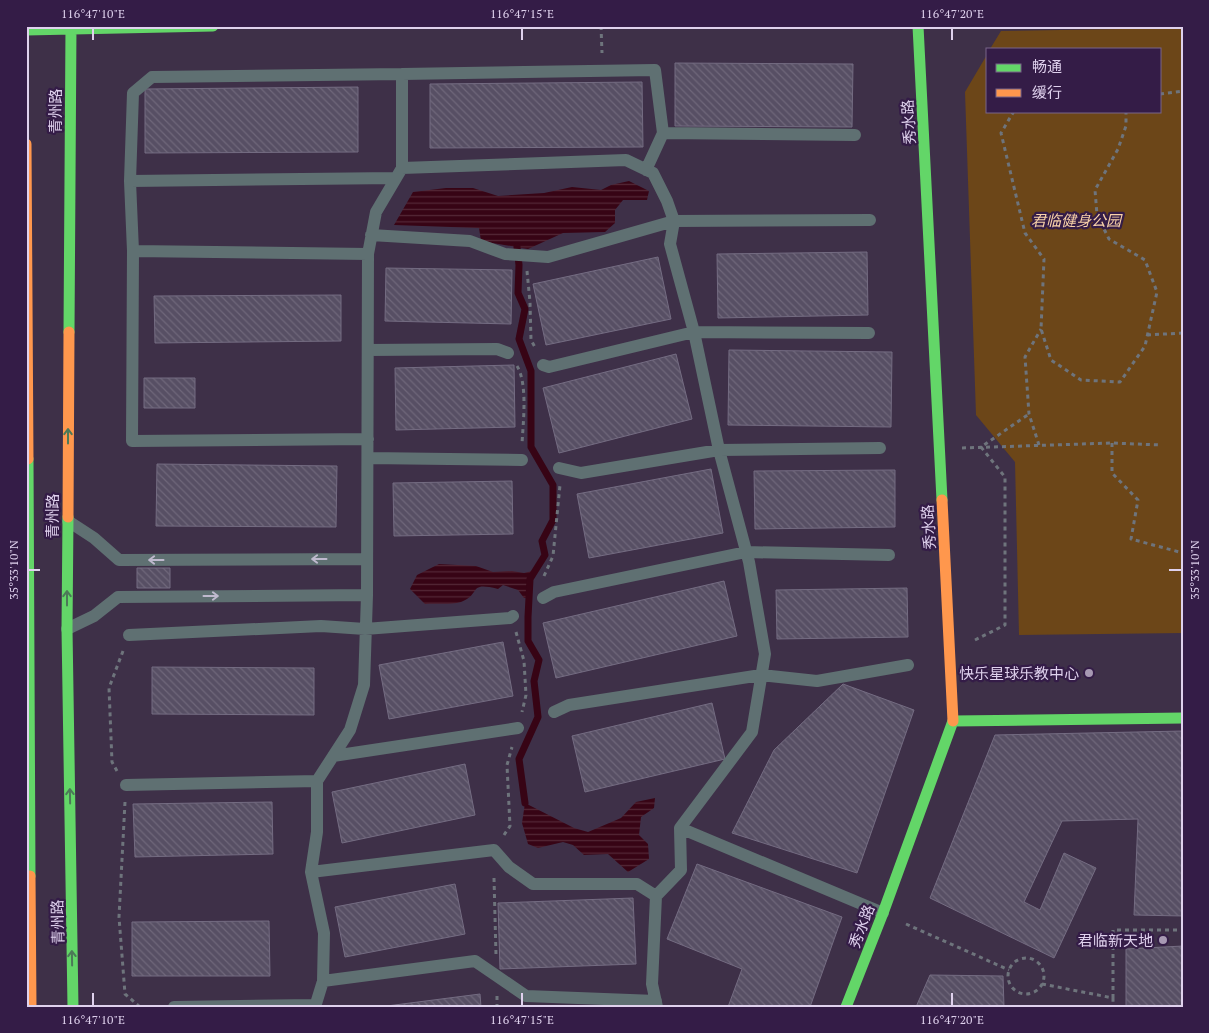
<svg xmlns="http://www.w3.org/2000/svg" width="1209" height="1033" viewBox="0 0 1209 1033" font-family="'PT Serif','Noto Sans SC',serif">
  <defs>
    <pattern id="water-rules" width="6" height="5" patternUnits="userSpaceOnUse" patternTransform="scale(1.25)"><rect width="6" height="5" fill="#370415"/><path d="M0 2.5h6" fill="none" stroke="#542837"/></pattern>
    <pattern id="building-back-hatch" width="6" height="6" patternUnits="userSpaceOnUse" patternTransform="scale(1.25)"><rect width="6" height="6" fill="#574f64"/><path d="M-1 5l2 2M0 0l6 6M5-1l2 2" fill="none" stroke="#6f677a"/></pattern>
  </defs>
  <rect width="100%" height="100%" fill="#3e3048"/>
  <path fill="#6c4618" d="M1183,28V633L1019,635L1015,462L976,415L965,92L988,53V111H1160V49H990L1001,31Z"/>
  <path fill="url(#water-rules)" d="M629,181L649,191L647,200H623L615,210V223L605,232L563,233L528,249L481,241L479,228L394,225L413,192L446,188H473L498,196L544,193L572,187L601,190L611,185Z
    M439,564L476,566L493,572L512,571L524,573L536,570L530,579L529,598H524L518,590L503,585L498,589C467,581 482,594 461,602C450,605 436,603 425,604L410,589L417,575Z
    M655,798L654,808L641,817L639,835L648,844L649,859L628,872L608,854L584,855L573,845L563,842L538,848L528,844L522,823L525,803L574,828L588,832L621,818L636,802Z"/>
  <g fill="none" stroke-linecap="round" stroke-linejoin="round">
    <path stroke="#370415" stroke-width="7" d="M517,247L519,265L518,293L525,309L519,339L531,371V447L553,485V520L542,541L545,555L530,579L528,617V641L539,660L534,681L538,717L519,759L525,803"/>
  </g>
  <path fill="url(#building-back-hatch)" stroke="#746c82" d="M675,63L853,64L852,127L675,126Z
    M642,82L643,147L430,148V84Z
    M358,87V152L145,153V89Z
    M867,252L868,315L718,318L717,254Z
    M658,257L671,319L546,345L533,284Z
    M386,268L512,270L511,324L385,321Z
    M341,295V341L155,343L154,296Z
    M729,350L892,352L891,427L728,425Z
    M676,354L692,419L559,453L543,388Z
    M514,365L515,427L396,430L395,368Z
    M144,378H195V408H144Z
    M157,464L337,466L336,527L156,526Z
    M711,469L723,533L589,558L577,494Z
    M895,470V527L755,529L754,471Z
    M512,481L513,534L394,536L393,483Z
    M137,568H170V588H137Z
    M724,581L737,636L556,678L543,623Z
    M907,588L908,637L777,639L776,590Z
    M503,642L513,696L389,719L379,665Z
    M152,667L314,668V715L152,714Z
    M843,684L914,710L857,873L732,833L774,750Z
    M712,703L725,759L585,792L572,736Z
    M1183,731V916L1134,915L1138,819L1062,821L1024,902L1040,910L1064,853L1096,868L1054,958L930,898L995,735Z
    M465,764L475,815L342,843L332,792Z
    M272,802L273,854L135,857L133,804Z
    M697,864L842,917L810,1007H728L742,969L667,939Z
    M455,884L465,934L345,957L335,907Z
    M633,898L636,964L500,969L498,903Z
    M269,921L270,976H132V922Z
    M1183,946V1007H1126V949Z
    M930,975L1003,976L1004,1007H916Z
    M480,994L481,1007H379Z"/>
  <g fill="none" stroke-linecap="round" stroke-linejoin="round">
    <path stroke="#6e747c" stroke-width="3" stroke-dasharray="4 4" stroke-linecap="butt" d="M601,26L602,53
      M1160,94L1183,91
      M1014,111L1001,133L1025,233L1044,259L1041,329L1051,360L1081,380L1120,382L1145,346L1157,292L1145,260L1109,239L1097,215L1095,190L1118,149L1126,126V111
      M527,271L530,302L531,340L536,349
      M1147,335L1183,333
      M517,366C528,384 523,423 522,444
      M1112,443V473L1138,500L1131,539L1183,553
      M1039,445L1029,414L1025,357L1041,329
      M962,448L1112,443L1161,445
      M544,576L553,556L560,485
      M516,632L524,661L526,695L522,712
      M975,640L1005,625V477L981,447L1029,414
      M117,771L112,762L109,688L123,651
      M125,802L119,917L125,994L140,1007
      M504,835L510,826L507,765L512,747
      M494,878L496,955
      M906,924L1009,970
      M1008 976a18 18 0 1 1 36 0a18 18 0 1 1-36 0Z
      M1042,984L1113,998V1007
      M497,996V1007
      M1113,998V930H1183"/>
    <path stroke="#5f7072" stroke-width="12" d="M402,74L655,70L663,133L646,170
      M663,133L855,135
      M130,181L133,93L152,77L402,74V168
      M371,235L470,241L505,254L548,257L674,221L870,220
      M133,251L368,254
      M368,350L497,349L508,353
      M543,365L549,367L694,332L869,333
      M368,439L132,441L133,251L130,181L396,178
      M368,458L522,460
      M559,468L581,473L719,450L880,448
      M68,521L94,538L119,560L367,559
      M543,598L554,592L746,552L889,555
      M67,629L94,616L118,597L367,595
      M129,635L321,626L365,629L510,618L513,616
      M554,712L569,705L761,675L817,681L908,665
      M333,756L518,728
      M126,785L317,781
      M680,828L883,913
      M311,872L494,850L509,867L533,884H637L656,896
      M323,981L475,961L526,996L656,1001
      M174,1007L315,1005
      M315,1007L323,981L324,933L311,872L317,832V781L350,730L364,685L367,595L368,254L376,212L402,168L626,160L653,173L667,201L674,221L670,244L694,332L719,450L749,562L765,654L752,732L680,828L681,870L656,896L652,984L657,1007"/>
    <path stroke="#63d668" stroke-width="11" d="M918,26L942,500
      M26,30L213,26
      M69,332L71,26
      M28,459L30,876
      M68,517L67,629L73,1007
      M953,721L1183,718
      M846,1007L883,913L953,721"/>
    <path stroke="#ff974d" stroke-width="11" d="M26,144L28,459
      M942,500L953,721
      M68,517L69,332
      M30,876L31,1007"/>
  </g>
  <defs><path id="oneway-shaft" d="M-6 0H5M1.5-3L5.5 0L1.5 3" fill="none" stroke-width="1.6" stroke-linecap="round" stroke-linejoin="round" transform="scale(1.25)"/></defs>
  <g stroke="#4c7958">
    <use href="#oneway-shaft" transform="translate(68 436) rotate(-90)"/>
    <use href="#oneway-shaft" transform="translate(67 598) rotate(-90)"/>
    <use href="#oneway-shaft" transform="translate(70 796) rotate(-91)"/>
    <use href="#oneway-shaft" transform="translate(72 958) rotate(-91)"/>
  </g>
  <g stroke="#bfb9ce">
    <use href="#oneway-shaft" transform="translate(319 559) rotate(180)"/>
    <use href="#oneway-shaft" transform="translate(156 560) rotate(180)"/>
    <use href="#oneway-shaft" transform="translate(211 596)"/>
  </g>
  <path fill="none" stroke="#dfd1ed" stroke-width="2" d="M93,28V40M522,28V40M952,28V40M28,570H40M1169,570H1182M93,993V1006M522,993V1006M952,993V1006"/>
  <g fill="#a799b3" stroke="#341c47" stroke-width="2">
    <circle cx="1089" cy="673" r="5"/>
    <circle cx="1163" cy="940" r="5"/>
  </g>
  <g text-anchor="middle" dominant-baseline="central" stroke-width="4.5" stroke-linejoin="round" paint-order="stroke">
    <g font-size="15" fill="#dfd1ed" stroke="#341c47">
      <text transform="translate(55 111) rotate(-90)">青州路</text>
      <text transform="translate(908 122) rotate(-93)">秀水路</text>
      <text transform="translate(52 516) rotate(-90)">青州路</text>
      <text transform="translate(928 527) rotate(-93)">秀水路</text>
      <text transform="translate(57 922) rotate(-91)">青州路</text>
      <text transform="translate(861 926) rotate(-69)">秀水路</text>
    </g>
    <g font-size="15" font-style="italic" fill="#f9d2a9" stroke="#341c47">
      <text x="1076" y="220">君临健身公园</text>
    </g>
    <g font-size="15" fill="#dfd1ed" stroke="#341c47" text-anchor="end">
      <text x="1079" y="673">快乐星球乐教中心</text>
      <text x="1153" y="940">君临新天地</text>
    </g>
  </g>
  <rect width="1209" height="1033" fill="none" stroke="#341c47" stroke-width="55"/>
  <rect x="986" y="48" width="175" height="65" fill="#341c47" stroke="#786489"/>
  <rect x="996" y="64" width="25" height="8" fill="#63d668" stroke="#786489"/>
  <text x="1032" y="72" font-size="15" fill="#dfd1ed">畅通</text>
  <rect x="996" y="89" width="25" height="8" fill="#ff974d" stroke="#786489"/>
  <text x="1032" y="98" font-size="15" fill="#dfd1ed">缓行</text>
  <rect x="28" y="28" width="1154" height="978" fill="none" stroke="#dfd1ed" stroke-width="2"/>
  <g font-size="12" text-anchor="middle" fill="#dfd1ed">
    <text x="93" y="18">116°47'10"E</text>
    <text x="522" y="18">116°47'15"E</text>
    <text x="952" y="18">116°47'20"E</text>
    <text transform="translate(14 570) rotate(-90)" y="4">35°33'10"N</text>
    <text transform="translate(1195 570) rotate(-90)" y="4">35°33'10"N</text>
    <text x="93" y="1024">116°47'10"E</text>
    <text x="522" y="1024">116°47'15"E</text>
    <text x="952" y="1024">116°47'20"E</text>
  </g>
</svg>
